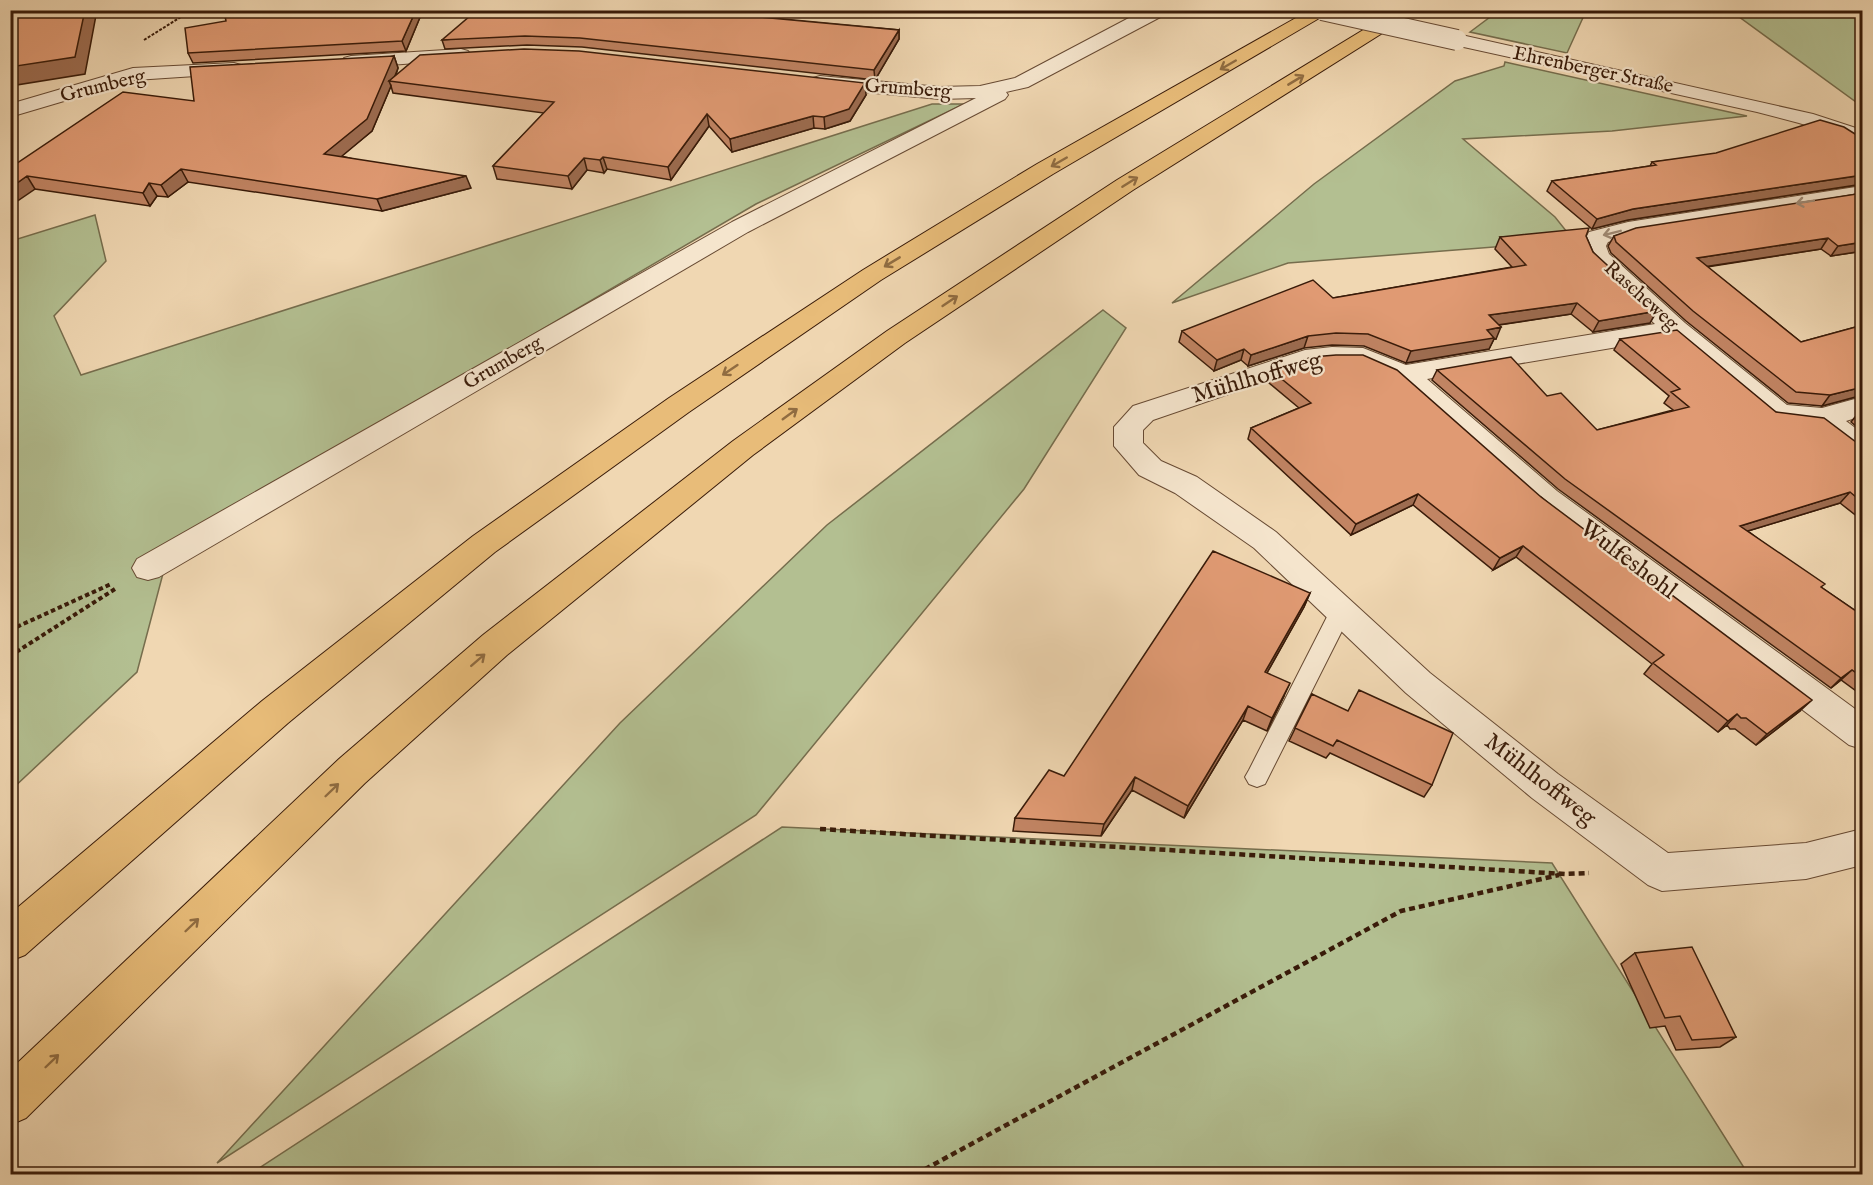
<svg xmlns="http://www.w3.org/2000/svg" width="1873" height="1185" viewBox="0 0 1873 1185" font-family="'IM FELL English',serif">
  <rect width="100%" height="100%" fill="#f0d7b2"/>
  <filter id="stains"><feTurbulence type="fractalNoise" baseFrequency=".00333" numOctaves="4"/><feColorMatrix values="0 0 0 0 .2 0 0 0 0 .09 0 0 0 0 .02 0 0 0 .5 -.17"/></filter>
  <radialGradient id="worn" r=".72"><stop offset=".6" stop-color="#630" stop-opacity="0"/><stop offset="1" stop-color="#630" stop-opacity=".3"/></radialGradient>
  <path fill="#b3bf91" stroke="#766d4d" stroke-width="1.5" d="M1498,11V10L1586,11L1567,53L1470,32Z
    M1731,11H1862V109L1860,105Z
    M1505,62L1747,116L1612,131L1463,139L1555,217L1571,237L1547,243L1288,263L1172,303L1314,184L1455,81L1504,66Z
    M932,104H964L756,204L170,547L137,672L11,790V241L95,215L106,261L54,316L81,375Z
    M1103,310L1126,328L1024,489L756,815L217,1163L620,723L827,525Z
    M782,827L1552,863L1748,1174H250Z"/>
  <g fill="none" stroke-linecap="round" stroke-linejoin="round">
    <g stroke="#674a33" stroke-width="2">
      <path id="lane" d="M1341,603L1349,605L1352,611L1265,784L1257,787L1249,784L1245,777L1249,770L1333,605Z"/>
    </g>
    <g stroke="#674a33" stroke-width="2">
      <path id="street" d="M1144,10H1168L1166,14L1028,87L1006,92L1008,95L1005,99L748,232L159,577L148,580L137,577L132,568L137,559L732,222L976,98L940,99L820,88L813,86L810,82L813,78L820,76L940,87L980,86L1015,78Z
        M1457,34L1813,114L1862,130V143L1799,123L1757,112L1450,44L1447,40L1450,36Z
        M461,49L468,51L471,55L468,59L351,68L344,66L341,62L344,58L351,56Z
        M234,63L241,65L244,69L241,73L135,80L10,117V104L133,68Z
        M1862,186V200L1630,236L1608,242L1606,246L1609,254L1685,323L1787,405L1822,408L1862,397V416L1846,421L1862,433V457L1852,454L1816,427L1769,421L1671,338L1427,379L1557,491L1862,714V749L1849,745L1535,507L1394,380L1359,365H1332L1308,367L1153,420L1143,430V443L1161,461L1197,477L1276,532L1430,673L1558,774L1668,853L1806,843L1862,829V865L1806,879L1662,891L1648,885L1532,798L1406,693L1254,548L1175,493L1139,475L1114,446V427L1133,406L1305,350L1332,347L1363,348L1406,365L1655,324L1589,262L1582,246L1589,232L1628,222Z"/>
    </g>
    <g stroke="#391b09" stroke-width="2">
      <path id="highway" d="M1310,10H1333L1053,174L881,280L689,412L495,552L288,723L25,955L10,961V914L262,701L473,536L669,398L863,270L1037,164Z
        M1396,10H1419L1133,190L905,343L753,455L507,655L365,783L26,1118L10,1125V1070L339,759L483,635L733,441L887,331L1117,180Z"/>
    </g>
    <path stroke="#391b09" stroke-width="2" stroke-dasharray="3 1.5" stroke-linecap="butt" d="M144,40L192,10"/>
    <path stroke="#391b09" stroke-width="4" stroke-dasharray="4.5 3" stroke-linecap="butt" d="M10,630L111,584
      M10,656L115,589"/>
    <path stroke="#391b09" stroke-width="4.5" stroke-dasharray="6 4" stroke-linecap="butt" d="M820,829L1565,874L1589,873
      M916,1174L1401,911L1559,875"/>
    <use href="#lane" fill="#f5e5cd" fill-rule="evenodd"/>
    <use href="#street" fill="#f5e5cd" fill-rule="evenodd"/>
    <use href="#highway" fill="#e8bc79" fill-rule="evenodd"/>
    <g stroke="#674a33" stroke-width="22" stroke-linecap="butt">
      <path id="street-bridge" d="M1322,10L1457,40"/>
    </g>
    <use href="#street-bridge" stroke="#f5e5cd" stroke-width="20"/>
  </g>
  <path fill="#c18463" stroke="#391b09" stroke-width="1.5" d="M224,10H423L406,51L193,63L188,53L226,21Z
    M754,12V17L899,30V39L875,80L582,47L527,45L445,49L442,40Z
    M394,56L398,68L396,75L866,95L850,121L825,129L814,128L732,152L709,126L671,180L607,169L604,173L587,170L572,189L497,179L493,166L544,113L393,93L391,86L372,131L341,156L471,188L382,211L188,182L168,197L157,196L150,206L35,189L10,168L194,101Z
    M1863,139V184L1628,220L1592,229L1547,191L1552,181L1650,166L1652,162Z
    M1863,193V251L1831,256L1821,249L1707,267L1801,342L1863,325V395L1822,406L1788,403L1686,321L1611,253L1608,246L1614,236Z
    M1586,236L1593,252L1650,323L1593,332L1571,314L1499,325L1496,339H1494L1489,349L1406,363L1364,346L1332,345L1304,348L1248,366L1241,360L1214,371L1179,342L1182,331L1333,298L1512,267L1495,249L1500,237Z
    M1620,339L1776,412L1863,446V521L1840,503L1748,531L1821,587L1863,616V696L1841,680L1831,688L1558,489L1432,380L1437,370L1547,396L1597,430L1673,410L1664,403L1669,396L1614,350Z
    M1272,371L1541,497L1800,711L1756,745L1735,729H1730L1727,725L1718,732L1644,674L1652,664L1516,557L1493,570L1413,505L1351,535L1248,439L1251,428L1299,408L1269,383Z
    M1863,410V432L1851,422L1860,411Z
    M1310,593L1304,607L1267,673L1284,696L1267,731L1243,720L1184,818L1132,790L1101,836L1013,831L1015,818L1064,776Z
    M1312,694L1432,785L1424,797L1330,753L1326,758L1289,741Z
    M1635,953L1736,1037L1720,1047L1676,1050L1665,1026L1650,1028L1621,964Z"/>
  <path fill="#9d6c50" stroke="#391b09" stroke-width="1.5" d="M85,10H97L85,74L10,86V67Z
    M416,10H423L406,51L402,41Z
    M899,30V39L875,80L874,70Z
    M394,56L398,68L393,81H389L391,86L372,131L330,166L324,154Z
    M865,83L866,95L850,121L825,129L824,117Z
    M707,114L709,126L671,180L668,167Z
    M813,116L814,128L732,152L730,139Z
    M603,157L607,169L604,173L600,160Z
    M584,158L587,170L572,189L568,176Z
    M181,169L188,182L168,197L161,185Z
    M1863,175V184L1628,220L1592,229L1597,219L1633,209Z
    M27,176L35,189L10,206V188Z
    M466,176L471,188L382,211L377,199Z
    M149,183L157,196L150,206L143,193Z
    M1828,238L1821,249L1690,269L1697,258Z
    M1863,242V251L1831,256L1838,246Z
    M1577,303L1571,314L1484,327L1489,315Z
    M1657,311L1650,323L1593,332L1599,321Z
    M1501,327L1496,339H1494L1489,349L1406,363L1411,351L1487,330Z
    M1308,336L1304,348L1248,366L1251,355Z
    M1244,349L1241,360L1214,371L1217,360Z
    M1863,387V395L1822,406L1830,395Z
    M1850,492L1840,503L1731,536L1740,526Z
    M1418,494L1413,505L1351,535L1356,524Z
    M1523,546L1516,557L1493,570L1500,558Z
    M1310,593L1304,607L1260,685L1265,672Z
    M1852,670L1841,680L1831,688L1841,678Z
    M1290,683L1284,696L1267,731L1272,718Z
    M1812,700L1800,711L1756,745L1767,734Z
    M1248,706L1243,720L1184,818L1188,806Z
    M1737,714L1727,725L1718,732L1728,721Z
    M1135,777L1132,790L1101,836L1104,824Z"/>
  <path fill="#e09a73" stroke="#391b09" stroke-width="1.5" d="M10,10H85L75,57L10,67Z
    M224,10H416L402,41L188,53L185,28L226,21Z
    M477,10H744L754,12L750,16L899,30L874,70L580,38L525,36L442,40Z
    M524,49L579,51L865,83L849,109L824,117L813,116L730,139L707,114L668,167L603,157L600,160L584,158L568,176L493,166L554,102L389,81L420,55Z
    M394,56L367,119L324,154L466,176L377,199L181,169L161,185L149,183L143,193L27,176L10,188V168L123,92L194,101L190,67Z
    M1820,120L1844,127L1863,139V175L1633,209L1597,219L1552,181L1656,165L1652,162L1716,153Z
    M1863,193V242L1838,246L1828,238L1697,258L1801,342L1863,325V387L1830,395L1796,392L1693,311L1616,242L1614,236L1636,228Z
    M1589,228L1586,236L1593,252L1657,311L1599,321L1577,303L1489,315L1501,327L1487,330L1494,338L1411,351L1368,334L1336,333L1308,336L1251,355L1244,349L1217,360L1182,331L1313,280L1333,298L1526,265L1500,237Z
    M1677,330L1776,412L1824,418L1860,445L1863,446V503L1850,492L1740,526L1825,584L1821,587L1863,616V678L1852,670L1841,678L1565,479L1437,370L1511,357L1547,396L1561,393L1597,430L1689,407L1671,392L1680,389L1620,339Z
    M1336,355H1363L1397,370L1541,497L1812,700L1767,734L1746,718H1741L1737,714L1728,721L1653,663L1664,655L1523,546L1500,558L1418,494L1356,524L1251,428L1311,403L1272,371L1312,357Z
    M1213,551L1310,593L1265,672L1290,683L1272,718L1248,706L1188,806L1135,777L1104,824L1015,818L1049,770L1064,776Z
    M1359,690L1453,733L1432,785L1337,740L1333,746L1295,728L1312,694L1348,711Z
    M1692,947L1736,1037L1692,1040L1680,1016L1665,1018L1635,953Z"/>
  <defs><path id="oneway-shaft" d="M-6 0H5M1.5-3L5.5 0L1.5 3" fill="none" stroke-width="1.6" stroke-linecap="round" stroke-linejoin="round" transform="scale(1.5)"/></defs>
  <g stroke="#906c41">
    <use href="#oneway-shaft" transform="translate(1228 65) rotate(150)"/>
    <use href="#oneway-shaft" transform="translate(1296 80) rotate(-31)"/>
    <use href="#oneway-shaft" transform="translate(1059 162) rotate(150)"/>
    <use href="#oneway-shaft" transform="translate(1130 182) rotate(-32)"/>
    <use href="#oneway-shaft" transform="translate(892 262) rotate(149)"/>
    <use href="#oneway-shaft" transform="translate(950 301) rotate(-34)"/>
    <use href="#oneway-shaft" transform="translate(730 370) rotate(146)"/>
    <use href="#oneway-shaft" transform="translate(790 414) rotate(-36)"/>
    <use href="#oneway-shaft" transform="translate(478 660) rotate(-41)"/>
    <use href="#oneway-shaft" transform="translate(332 790) rotate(-44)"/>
    <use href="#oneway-shaft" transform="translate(192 925) rotate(-44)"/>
    <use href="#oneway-shaft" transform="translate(52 1061) rotate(-44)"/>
  </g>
  <g stroke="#a08a75">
    <use href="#oneway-shaft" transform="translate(1805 202) rotate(171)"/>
    <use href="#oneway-shaft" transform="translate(1612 233) rotate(166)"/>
  </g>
  <g text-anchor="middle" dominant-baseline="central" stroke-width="4.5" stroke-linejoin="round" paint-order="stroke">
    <g font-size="20" fill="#391b09" stroke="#f5e5cd">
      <text transform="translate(1593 70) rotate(12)">Ehrenberger Straße</text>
      <text transform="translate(103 86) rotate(-14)">Grumberg</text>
      <text transform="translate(908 89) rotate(4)">Grumberg</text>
      <text transform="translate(1641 296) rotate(42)">Rascheweg</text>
      <text transform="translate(503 363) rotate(-30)">Grumberg</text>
    </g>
    <g font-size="24" fill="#391b09" stroke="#f5e5cd">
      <text transform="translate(1257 378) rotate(-16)">Mühlhoffweg</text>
      <text transform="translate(1628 560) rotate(37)">Wulfeshohl</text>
      <text transform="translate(1540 780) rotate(38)">Mühlhoffweg</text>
    </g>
  </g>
  <rect width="1873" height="1185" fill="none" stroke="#f0d7b2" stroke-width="36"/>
  <rect x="12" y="12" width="1849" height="1161" fill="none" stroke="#391b09" stroke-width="3"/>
  <rect x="18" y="18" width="1837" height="1149" fill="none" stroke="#391b09" stroke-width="1.5"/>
  <rect width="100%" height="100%" filter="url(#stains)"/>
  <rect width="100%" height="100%" fill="url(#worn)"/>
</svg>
